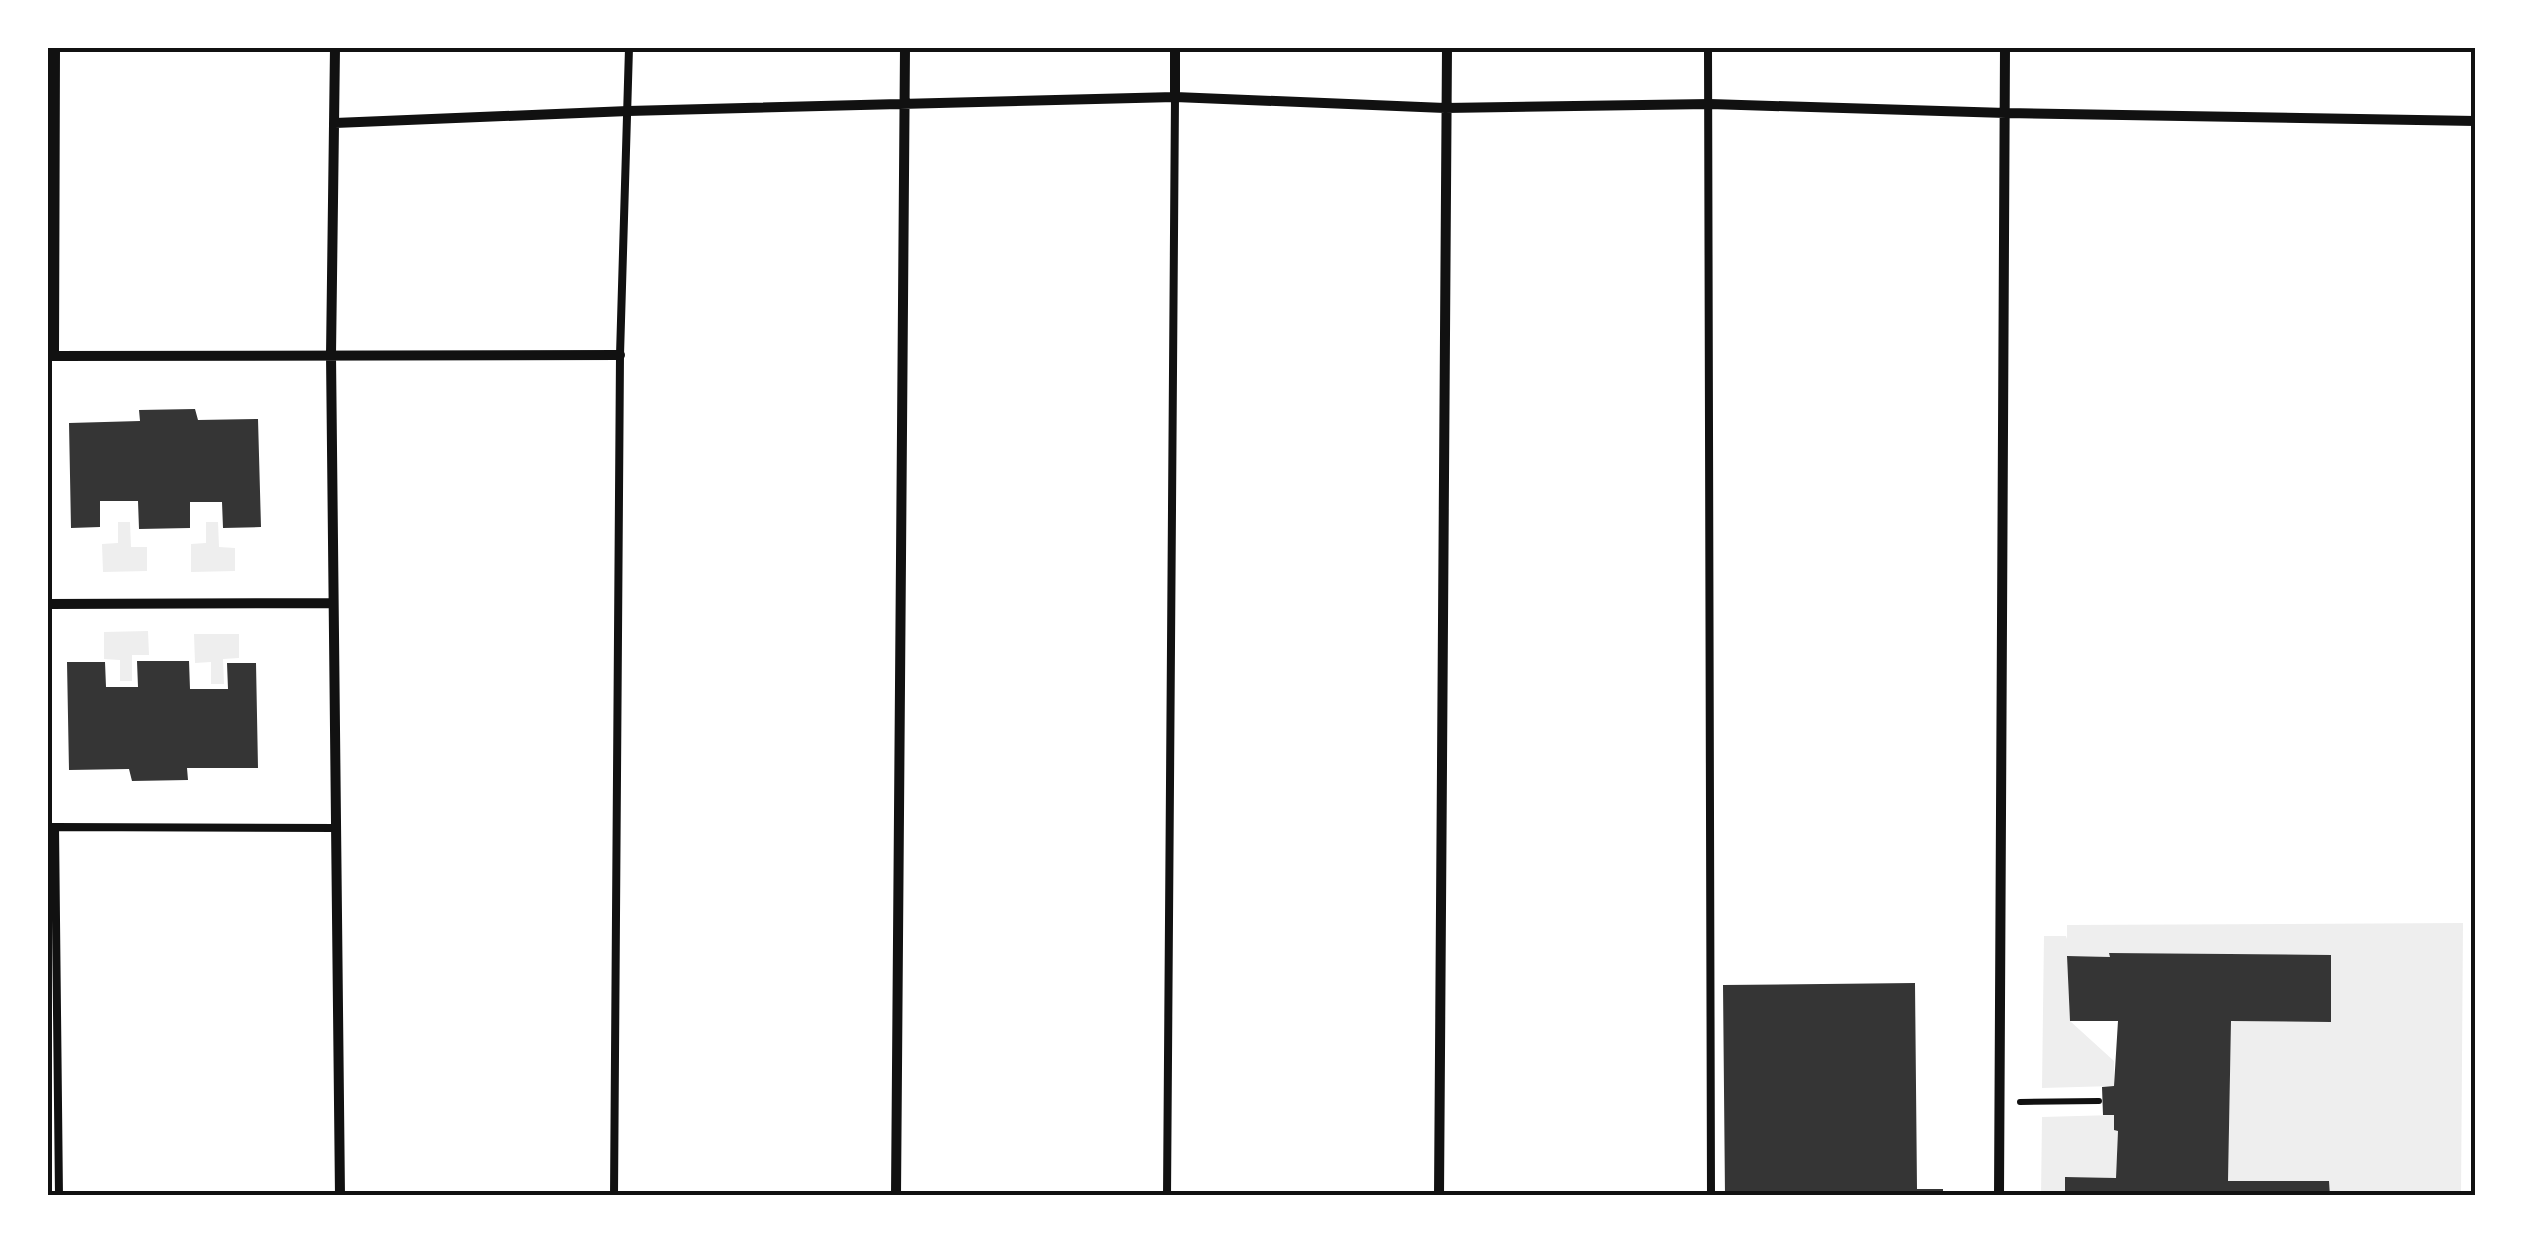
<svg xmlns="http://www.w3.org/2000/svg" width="2523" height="1243" viewBox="0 0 2523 1243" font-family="'Roboto Condensed',sans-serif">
  <rect width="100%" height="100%" fill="#fff"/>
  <path fill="#eee" d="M118,522H130L131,547H147V571L103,572L102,544L118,543Z
    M206,522H218L219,547L235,548V571L191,572V544L206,543Z
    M148,631L149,655H132V681H120V660L104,659V632Z
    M194,634H239V658L223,659L224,684H211V662L195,663Z
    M2463,923L2461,1195H2330L2329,1181H2228L2231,1021L2331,1022L2330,955L2110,953V957L2067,956L2070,1021L2114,1061V1086L2042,1088L2044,936H2066L2067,939V925Z
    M2114,1115L2118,1131L2116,1178L2065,1177V1195L2041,1196L2042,1117Z"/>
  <path fill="#353535" d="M195,409L198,420L258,419L261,527L223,528L222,502H190V528L139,529L138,501H100V527L71,528L69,423L140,421L139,410Z
    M137,661H189L190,689H228L227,663H256L258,768H187L188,780L132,781L129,769L69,770L67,662H105L106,687H138Z
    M2109,953L2331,955V1022L2231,1021L2228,1181H2329L2330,1196H2065V1177L2116,1178L2118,1131L2114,1130V1115H2103L2102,1087L2114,1086L2118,1021H2070L2067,956L2110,957Z
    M1915,983L1917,1189H1943V1196H1725L1723,985Z"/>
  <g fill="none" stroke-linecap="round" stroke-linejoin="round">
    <path stroke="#111" stroke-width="6" d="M2020,1102L2099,1101"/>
    <path stroke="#111" stroke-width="8" d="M1708,48L1711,1196
      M55,356L56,48
      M48,827H55L59,1196
      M55,827L336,828
      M614,1196L620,355L629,48
      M1167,1196L1175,97"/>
    <path stroke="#111" stroke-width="10" d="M335,48L331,355L340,1196
      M1175,97V48
      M335,123L628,111L1175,97L1445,108L1710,104L2006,113L2476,121
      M48,356L620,355
      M48,604L332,603
      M896,1196L905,48
      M1439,1196L1447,48
      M1999,1196L2005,48"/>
  </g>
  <rect width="2523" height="1243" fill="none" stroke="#ffffff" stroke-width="100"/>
  <rect x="50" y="50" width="2423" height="1143" fill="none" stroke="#111" stroke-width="4"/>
</svg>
